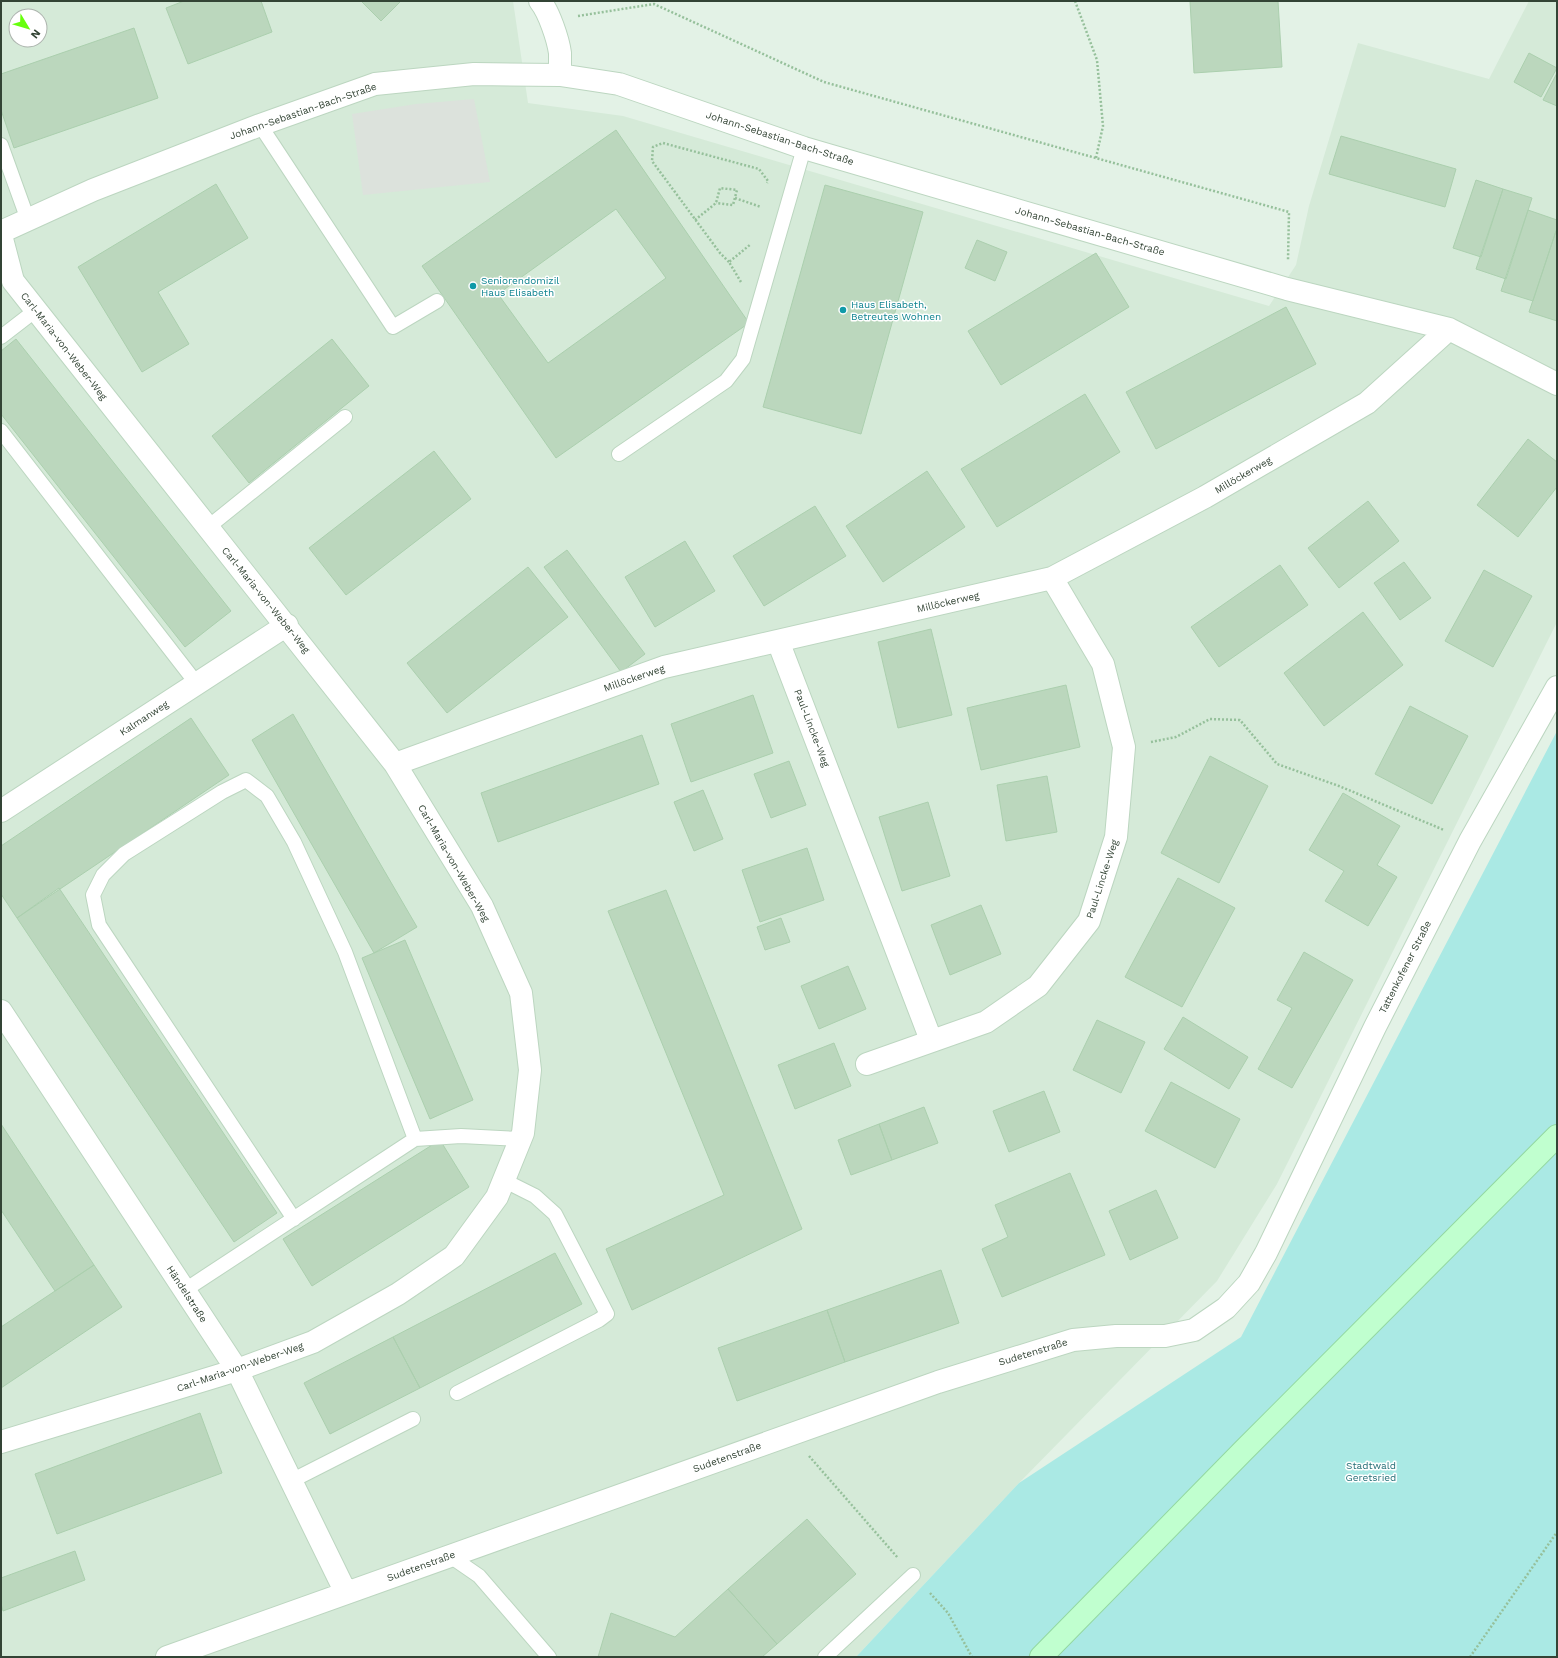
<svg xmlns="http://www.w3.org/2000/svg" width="1558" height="1658" viewBox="0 0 1558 1658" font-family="'Work Sans',sans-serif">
  <rect width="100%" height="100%" fill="#e3f2e6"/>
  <path fill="#d5ead8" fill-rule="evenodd" d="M1,1H513L528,103L623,116L1269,306L1296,265L1309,206L1358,43L1489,79L1529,1H1557V622L1277,1184L1217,1281L1019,1483L856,1657H1ZM16,16H40V40H16Z"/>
  <path fill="#aae9e4" d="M1557,731V1657H856L1019,1483L1241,1337Z"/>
  <path fill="#dce2dc" d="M474,99L490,182L363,195L352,114L416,104Z"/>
  <path fill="#bbd7bd" stroke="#abcfae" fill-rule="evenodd" d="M184,1H261L272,32L188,64L166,8Z
    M361,1H400V2L381,21Z
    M1190,1H1278L1282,67L1194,73Z
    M134,28L158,98L14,148L1,110V74Z
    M1529,53L1557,68L1541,97L1514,82Z
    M1557,73V106L1543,100Z
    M616,130L749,323L556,458L422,266ZM616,209L666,278L548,363L498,294Z
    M1341,136L1456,169L1445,207L1329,174Z
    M1476,180L1503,189L1481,257L1453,248Z
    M216,184L248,238L158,292L189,344L142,372L78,267Z
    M825,185L923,212L861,434L763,407Z
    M1503,189L1532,198L1506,279L1476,269Z
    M1528,210L1557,220V228L1533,301L1501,291Z
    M1556,231L1557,232V321L1529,312Z
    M977,240L1007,252L995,281L965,268Z
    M1096,253L1129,307L1001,385L968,331Z
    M1286,307L1316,364L1156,449L1126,392Z
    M16,339L231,611L185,647L1,414V351Z
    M332,339L369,386L249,483L212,436Z
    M1085,394L1120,452L997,527L961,469Z
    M1528,439L1557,462V487L1518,537L1477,505Z
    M434,451L471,499L346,595L309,548Z
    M927,471L965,527L883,582L846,526Z
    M1368,501L1399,541L1339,588L1308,548Z
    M815,506L846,556L764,606L733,556Z
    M685,541L715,591L655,627L625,577Z
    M567,550L645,654L621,672L544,567Z
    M1404,562L1431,598L1400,620L1374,583Z
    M1280,565L1308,605L1219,667L1191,627Z
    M528,567L568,617L447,713L407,663Z
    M1484,570L1532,596L1493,667L1445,641Z
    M1363,612L1403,665L1324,726L1284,673Z
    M931,629L952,715L898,728L878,642Z
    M1066,685L1080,747L981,770L967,708Z
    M753,695L773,753L691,782L671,724Z
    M1410,706L1468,736L1432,804L1375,774Z
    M293,714L417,927L374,953L252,740Z
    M191,718L229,775L17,918L1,894V846Z
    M642,735L659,784L498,842L481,793Z
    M1210,756L1268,786L1219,883L1161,853Z
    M789,761L806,805L771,818L754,774Z
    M1047,776L1057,832L1006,841L997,785Z
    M703,790L723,839L694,851L674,802Z
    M1343,793L1400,826L1377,865L1397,877L1368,926L1325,901L1344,871L1309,850Z
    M928,802L950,876L902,891L879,817Z
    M807,848L824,900L760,922L742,870Z
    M1178,878L1235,908L1182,1007L1125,977Z
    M59,888L277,1213L234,1242L17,918Z
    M666,890L802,1229L632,1310L606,1249L724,1195L608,911Z
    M981,905L1001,954L950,975L931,925Z
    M781,918L790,942L765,950L757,927Z
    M405,940L473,1100L430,1119L362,958Z
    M1304,952L1353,980L1292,1088L1258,1069L1292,1008L1277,1000Z
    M848,966L866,1009L819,1029L801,986Z
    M1183,1017L1248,1057L1229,1089L1164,1049Z
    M1097,1020L1145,1042L1121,1093L1073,1070Z
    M834,1043L851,1086L795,1109L778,1065Z
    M1171,1082L1240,1119L1215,1168L1145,1131Z
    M1044,1091L1060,1132L1009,1152L993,1111Z
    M924,1107L938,1143L892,1160L879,1124Z
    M1,1124L94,1265L55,1291L1,1210Z
    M879,1124L892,1160L851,1175L838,1140Z
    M440,1140L469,1187L312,1286L283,1239Z
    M1070,1173L1105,1255L1002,1297L982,1249L1008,1237L995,1205Z
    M1156,1190L1178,1238L1130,1260L1109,1211Z
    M555,1253L582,1304L420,1388L393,1337Z
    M94,1265L122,1307L1,1388V1327Z
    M941,1270L959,1323L845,1362L827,1310Z
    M827,1310L845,1362L737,1401L718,1348Z
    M393,1337L420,1388L330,1434L304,1383Z
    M200,1413L222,1473L57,1534L35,1474Z
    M807,1519L856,1574L777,1644L728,1589Z
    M75,1551L85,1580L3,1611L1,1604V1578Z
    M728,1589L777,1644L762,1657H598L611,1613L675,1637Z"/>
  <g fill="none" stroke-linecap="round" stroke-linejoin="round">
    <g stroke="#bcd6c0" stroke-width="16">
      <path id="lane" d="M260,125L393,327L437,301
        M1,145L28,220
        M1,337L36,310
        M1,431L197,684
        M619,454L726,381L743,359L804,148
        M207,528L345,417
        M294,1219L99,925L93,895L103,875L124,854L222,792L246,780L267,796L294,842L345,952L415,1139
        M185,1290L415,1139L461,1136L520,1139
        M457,1393L599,1320L607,1314L555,1214L535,1196L503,1180
        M291,1481L413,1419
        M450,1556L479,1576L549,1657
        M825,1657L913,1575"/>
    </g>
    <g stroke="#bcd6c0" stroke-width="24">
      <path id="street" d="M540,1C549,12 558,39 560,53C560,60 560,68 560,75
        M1,232L93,190L260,125L375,84L474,74L560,75L619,84L804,148L1287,289L1449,329L1557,384
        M1,235L13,281L395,764L482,906L521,993L530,1070L523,1133L497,1197L454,1256L398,1294L313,1342L237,1370L1,1442
        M778,641L931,1040
        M395,764L664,667L1052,578L1205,497L1367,403L1449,329
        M1,811L287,625
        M1,1011L237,1370L346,1593
        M867,1064L986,1022L1038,986L1089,921L1116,837L1124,747L1103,664L1052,578
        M167,1657L938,1382L1073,1340L1116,1336H1165L1194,1330L1226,1308L1249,1283L1266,1253L1375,1027L1470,841L1557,687"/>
    </g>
    <g stroke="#93d8a1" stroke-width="24">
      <path id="secondary" d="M1041,1657L1243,1451L1557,1136"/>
    </g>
    <path stroke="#96c09b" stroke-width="2.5" stroke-dasharray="2 2" stroke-linecap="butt" d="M1075,1L1097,60L1103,126L1096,158
      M578,16L654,4L824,82L1289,212L1288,260
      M735,198L761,207
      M695,220L716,203L720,188L737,190L733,205L716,203
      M729,262L720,253L652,161L653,147L663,143L759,169L768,181L767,183
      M741,282L729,262L751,244
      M1151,742L1176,737L1210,719L1240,720L1277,764L1339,786L1444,830
      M809,1456L898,1558
      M930,1593L948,1613L972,1657
      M1470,1657L1557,1532"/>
    <use href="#lane" stroke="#fff" stroke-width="14"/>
    <use href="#street" stroke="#fff" stroke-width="22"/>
    <use href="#secondary" stroke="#c0ffcf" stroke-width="22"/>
  </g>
  <g fill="#0f9aa8" stroke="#fff" stroke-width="1.5">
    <circle cx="473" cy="286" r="4"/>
    <circle cx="843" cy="310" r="4"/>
  </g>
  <g text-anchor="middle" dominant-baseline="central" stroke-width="3" stroke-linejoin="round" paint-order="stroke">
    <g font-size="10" fill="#334435" stroke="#fff">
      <text transform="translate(303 111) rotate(-19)">Johann-Sebastian-Bach-Straße</text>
      <text transform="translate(780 138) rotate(18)">Johann-Sebastian-Bach-Straße</text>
      <text transform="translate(1090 231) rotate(16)">Johann-Sebastian-Bach-Straße</text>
      <text transform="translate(64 346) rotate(52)">Carl-Maria-von-Weber-Weg</text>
      <text transform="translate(1243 475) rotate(-30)">Millöckerweg</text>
      <text transform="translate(266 600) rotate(51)">Carl-Maria-von-Weber-Weg</text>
      <text transform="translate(948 602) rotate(-13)">Millöckerweg</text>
      <text transform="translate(634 678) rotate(-19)">Millöckerweg</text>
      <text transform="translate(144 718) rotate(-33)">Kalmanweg</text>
      <text transform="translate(812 728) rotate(69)">Paul-Lincke-Weg</text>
      <text transform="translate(454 863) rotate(60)">Carl-Maria-von-Weber-Weg</text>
      <text transform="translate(1102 879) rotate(-72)">Paul-Lincke-Weg</text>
      <text transform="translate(1405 967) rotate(-63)">Tattenkofener Straße</text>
      <text transform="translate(187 1294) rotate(57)">Händelstraße</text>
      <text transform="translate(1033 1352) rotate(-17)">Sudetenstraße</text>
      <text transform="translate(240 1367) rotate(-19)">Carl-Maria-von-Weber-Weg</text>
      <text transform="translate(727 1457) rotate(-20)">Sudetenstraße</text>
      <text transform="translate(421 1566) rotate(-20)">Sudetenstraße</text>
    </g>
    <g font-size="10" fill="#0d838f" stroke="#fff" text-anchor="start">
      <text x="481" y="280">Seniorendomizil<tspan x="481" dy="12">Haus Elisabeth</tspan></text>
      <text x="851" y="304">Haus Elisabeth,<tspan x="851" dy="12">Betreutes Wohnen</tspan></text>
    </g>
    <g font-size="10" fill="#256f77" stroke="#fff">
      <text x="1371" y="1465">Stadtwald<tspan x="1371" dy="12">Geretsried</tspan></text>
    </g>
  </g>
  <rect width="1558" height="1658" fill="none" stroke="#334435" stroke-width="4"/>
  <g transform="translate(28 28) rotate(128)"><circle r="19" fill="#ffffff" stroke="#adb4ae"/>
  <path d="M0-3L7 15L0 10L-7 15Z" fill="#67ff0d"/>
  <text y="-6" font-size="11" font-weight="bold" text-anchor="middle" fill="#334435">N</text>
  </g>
</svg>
